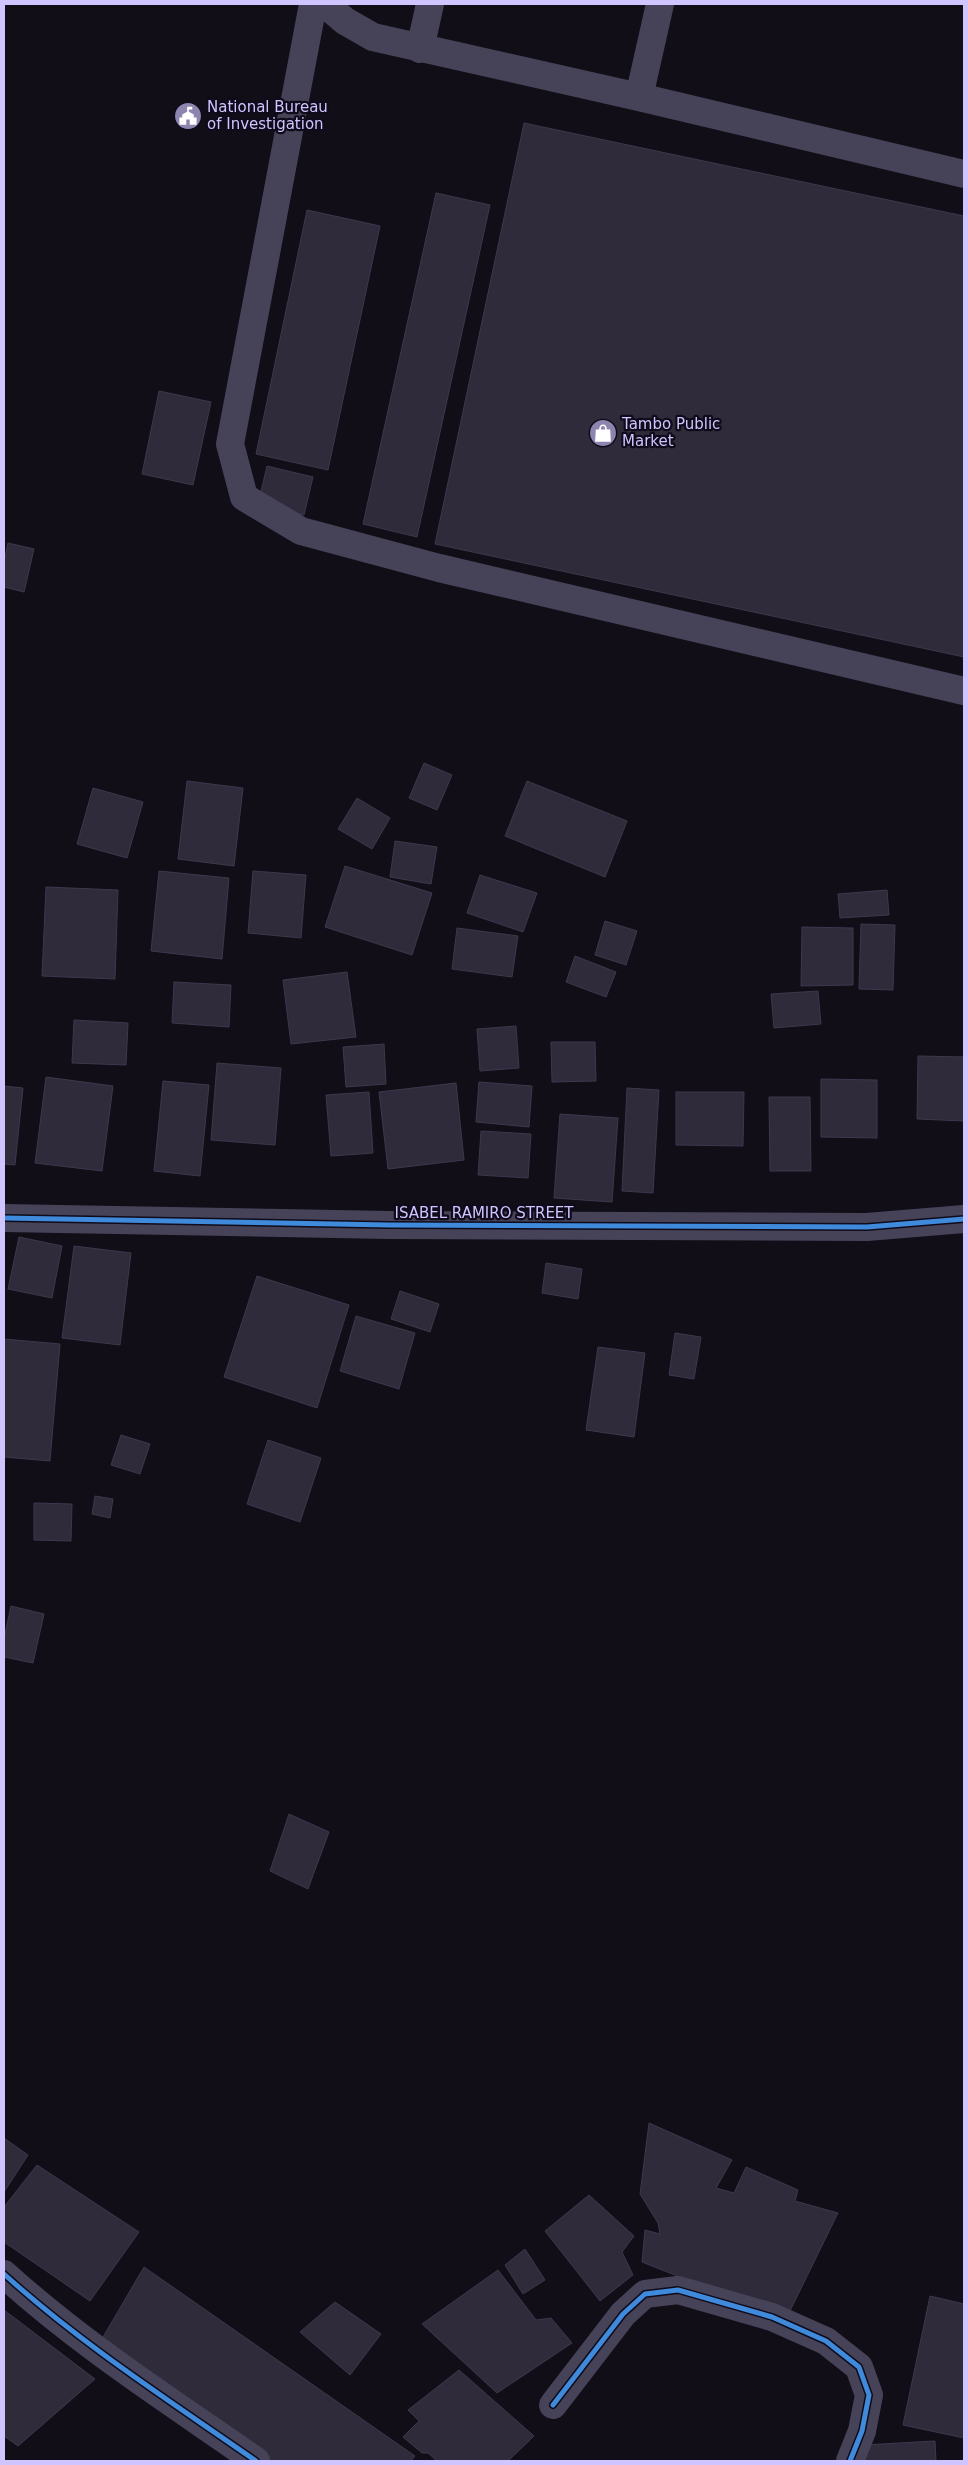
<svg xmlns="http://www.w3.org/2000/svg" width="968" height="2465" viewBox="0 0 968 2465" font-family="'DejaVu Sans',sans-serif">
  <rect width="100%" height="100%" fill="#110e18"/>
  <path fill="#2f2b3b" stroke="#3d384d" d="M524,123L964,216V657L435,544Z
    M436,193L490,205L417,537L363,524Z
    M307,210L380,226L328,470L256,454Z
    M159,391L211,402L193,485L142,474Z
    M267,466L313,477L304,515L258,504Z
    M8,543L34,549L24,592L4,587V562Z
    M424,763L452,775L437,810L409,798Z
    M187,781L243,788L234,866L178,859Z
    M527,781L627,821L605,877L505,836Z
    M93,788L143,802L127,858L77,844Z
    M357,798L390,818L372,849L338,829Z
    M395,841L437,847L431,884L390,877Z
    M345,866L432,893L412,955L325,927Z
    M159,871L229,878L222,959L151,951Z
    M253,871L306,875L301,938L248,933Z
    M480,875L537,893L523,932L467,913Z
    M46,887L118,890L115,979L42,976Z
    M887,890L889,915L840,918L838,894Z
    M605,921L637,931L626,965L595,955Z
    M861,924L895,925L893,990L859,989Z
    M802,927L853,928V985L801,986Z
    M457,928L518,936L512,977L452,969Z
    M575,956L616,972L606,997L566,982Z
    M347,972L356,1037L291,1044L283,980Z
    M174,982L231,985L229,1027L172,1023Z
    M818,991L821,1024L774,1028L771,994Z
    M74,1020L128,1023L126,1065L72,1063Z
    M516,1026L519,1068L480,1071L477,1029Z
    M551,1042H595L596,1081L552,1082Z
    M384,1044L386,1084L346,1087L343,1047Z
    M918,1056L964,1057V1121L917,1119Z
    M217,1063L281,1068L275,1145L211,1140Z
    M46,1077L113,1086L102,1171L35,1163Z
    M821,1079L877,1080V1138L821,1137Z
    M163,1081L209,1085L200,1176L154,1171Z
    M479,1082L532,1086L529,1127L476,1122Z
    M456,1083L464,1160L388,1169L379,1092Z
    M4,1086L23,1088L15,1165L4,1164Z
    M627,1088L659,1090L653,1193L622,1191Z
    M369,1092L373,1153L331,1156L326,1095Z
    M676,1092H744L743,1146L676,1145Z
    M769,1097H810L811,1171H770Z
    M560,1114L618,1118L612,1202L554,1198Z
    M481,1131L531,1134L528,1178L478,1175Z
    M19,1237L62,1246L52,1298L8,1289Z
    M74,1246L131,1253L120,1345L62,1338Z
    M546,1263L582,1269L578,1299L542,1293Z
    M257,1276L349,1305L317,1408L224,1377Z
    M400,1291L439,1304L430,1332L391,1319Z
    M356,1316L415,1333L399,1389L340,1371Z
    M675,1333L701,1337L694,1379L669,1375Z
    M4,1339L60,1344L50,1461L4,1457Z
    M598,1347L645,1353L634,1437L586,1430Z
    M121,1435L150,1444L140,1474L111,1465Z
    M268,1440L321,1458L300,1522L247,1504Z
    M95,1496L113,1499L110,1518L92,1514Z
    M34,1503L72,1504L71,1541L34,1540Z
    M11,1606L44,1614L33,1663L4,1657V1639Z
    M289,1814L329,1832L308,1889L270,1871Z
    M649,2123L732,2160L716,2188L734,2193L746,2167L798,2190L795,2201L838,2213L786,2319L642,2262L645,2230L660,2234L658,2223L640,2194Z
    M4,2138L28,2155L4,2192Z
    M37,2165L139,2232L90,2301L4,2242V2207Z
    M589,2195L634,2236L622,2252L633,2275L600,2301L545,2231Z
    M525,2249L545,2280L523,2294L505,2265Z
    M144,2267L415,2456L411,2461H263L96,2349Z
    M498,2270L536,2320L551,2318L572,2343L497,2393L422,2324Z
    M930,2296L964,2304V2438L903,2425Z
    M335,2302L381,2334L350,2375L300,2332Z
    M4,2310L95,2379L18,2446L4,2436Z
    M459,2370L534,2436L508,2461H437L428,2453H422L403,2437L419,2421L408,2410Z
    M935,2441L936,2461H864L863,2445Z"/>
  <g fill="none" stroke-linecap="round" stroke-linejoin="round">
    <path stroke="#464359" stroke-width="28" d="M313,4L230,444L244,497L301,531L439,568L964,691
      M325,4L345,21L373,37L639,97L964,174
      M420,49L430,4
      M639,97L660,4
      M4,1218L389,1225L867,1227L964,1219
      M4,2274C81,2344 170,2401 256,2461
      M553,2405L623,2314L645,2294L678,2290L772,2317L826,2341L859,2367L869,2395L862,2431L850,2461"/>
    <g stroke="#0f0b1b" stroke-width="8">
      <path id="cycleway" d="M4,1218L389,1225L867,1227L964,1219
        M4,2274C81,2344 170,2401 256,2461
        M553,2405L623,2314L645,2294L678,2290L772,2317L826,2341L859,2367L869,2395L862,2431L850,2461"/>
    </g>
    <use href="#cycleway" stroke="#408adc" stroke-width="5"/>
  </g>
  <defs>
    <g id="civic-disc" transform="scale(1.4375)"><circle r="9.5" fill="#8d85ae" stroke="#0f0b1b"/><path d="M-.6-6.5H3V-4.5H.6V-3L4-1V1h2V6H-6V1h2V-1L-.6-3ZM-1.2 2.5V6h2.4V2.5Z" fill="#fff"/></g>
    <g id="shop-disc" transform="scale(1.4375)"><circle r="9.5" fill="#8d85ae" stroke="#0f0b1b"/><path d="M-5-2.5h2.3a2.7 3.5 0 0 1 5.4 0H5L5.5 6h-11ZM-1.5-2.5h3a1.5 2.3 0 0 0-3 0Z" fill="#fff"/></g>
  </defs>
  <g fill-rule="evenodd">
    <use href="#civic-disc" x="188" y="116"/>
    <use href="#shop-disc" x="603" y="433"/>
  </g>
  <g text-anchor="middle" dominant-baseline="central" stroke-width="4.5" stroke-linejoin="round" paint-order="stroke">
    <g font-size="15" fill="#d0c5ff" stroke="#0f0b1b" text-anchor="start">
      <text x="207" y="107">National Bureau<tspan x="207" dy="17">of Investigation</tspan></text>
      <text x="622" y="424">Tambo Public<tspan x="622" dy="17">Market</tspan></text>
    </g>
    <g font-size="15" fill="#d0c5ff" stroke="#0f0b1b">
      <text x="484" y="1213">ISABEL RAMIRO STREET</text>
    </g>
  </g>
  <rect width="968" height="2465" fill="none" stroke="#d0c5ff" stroke-width="10"/>
</svg>
